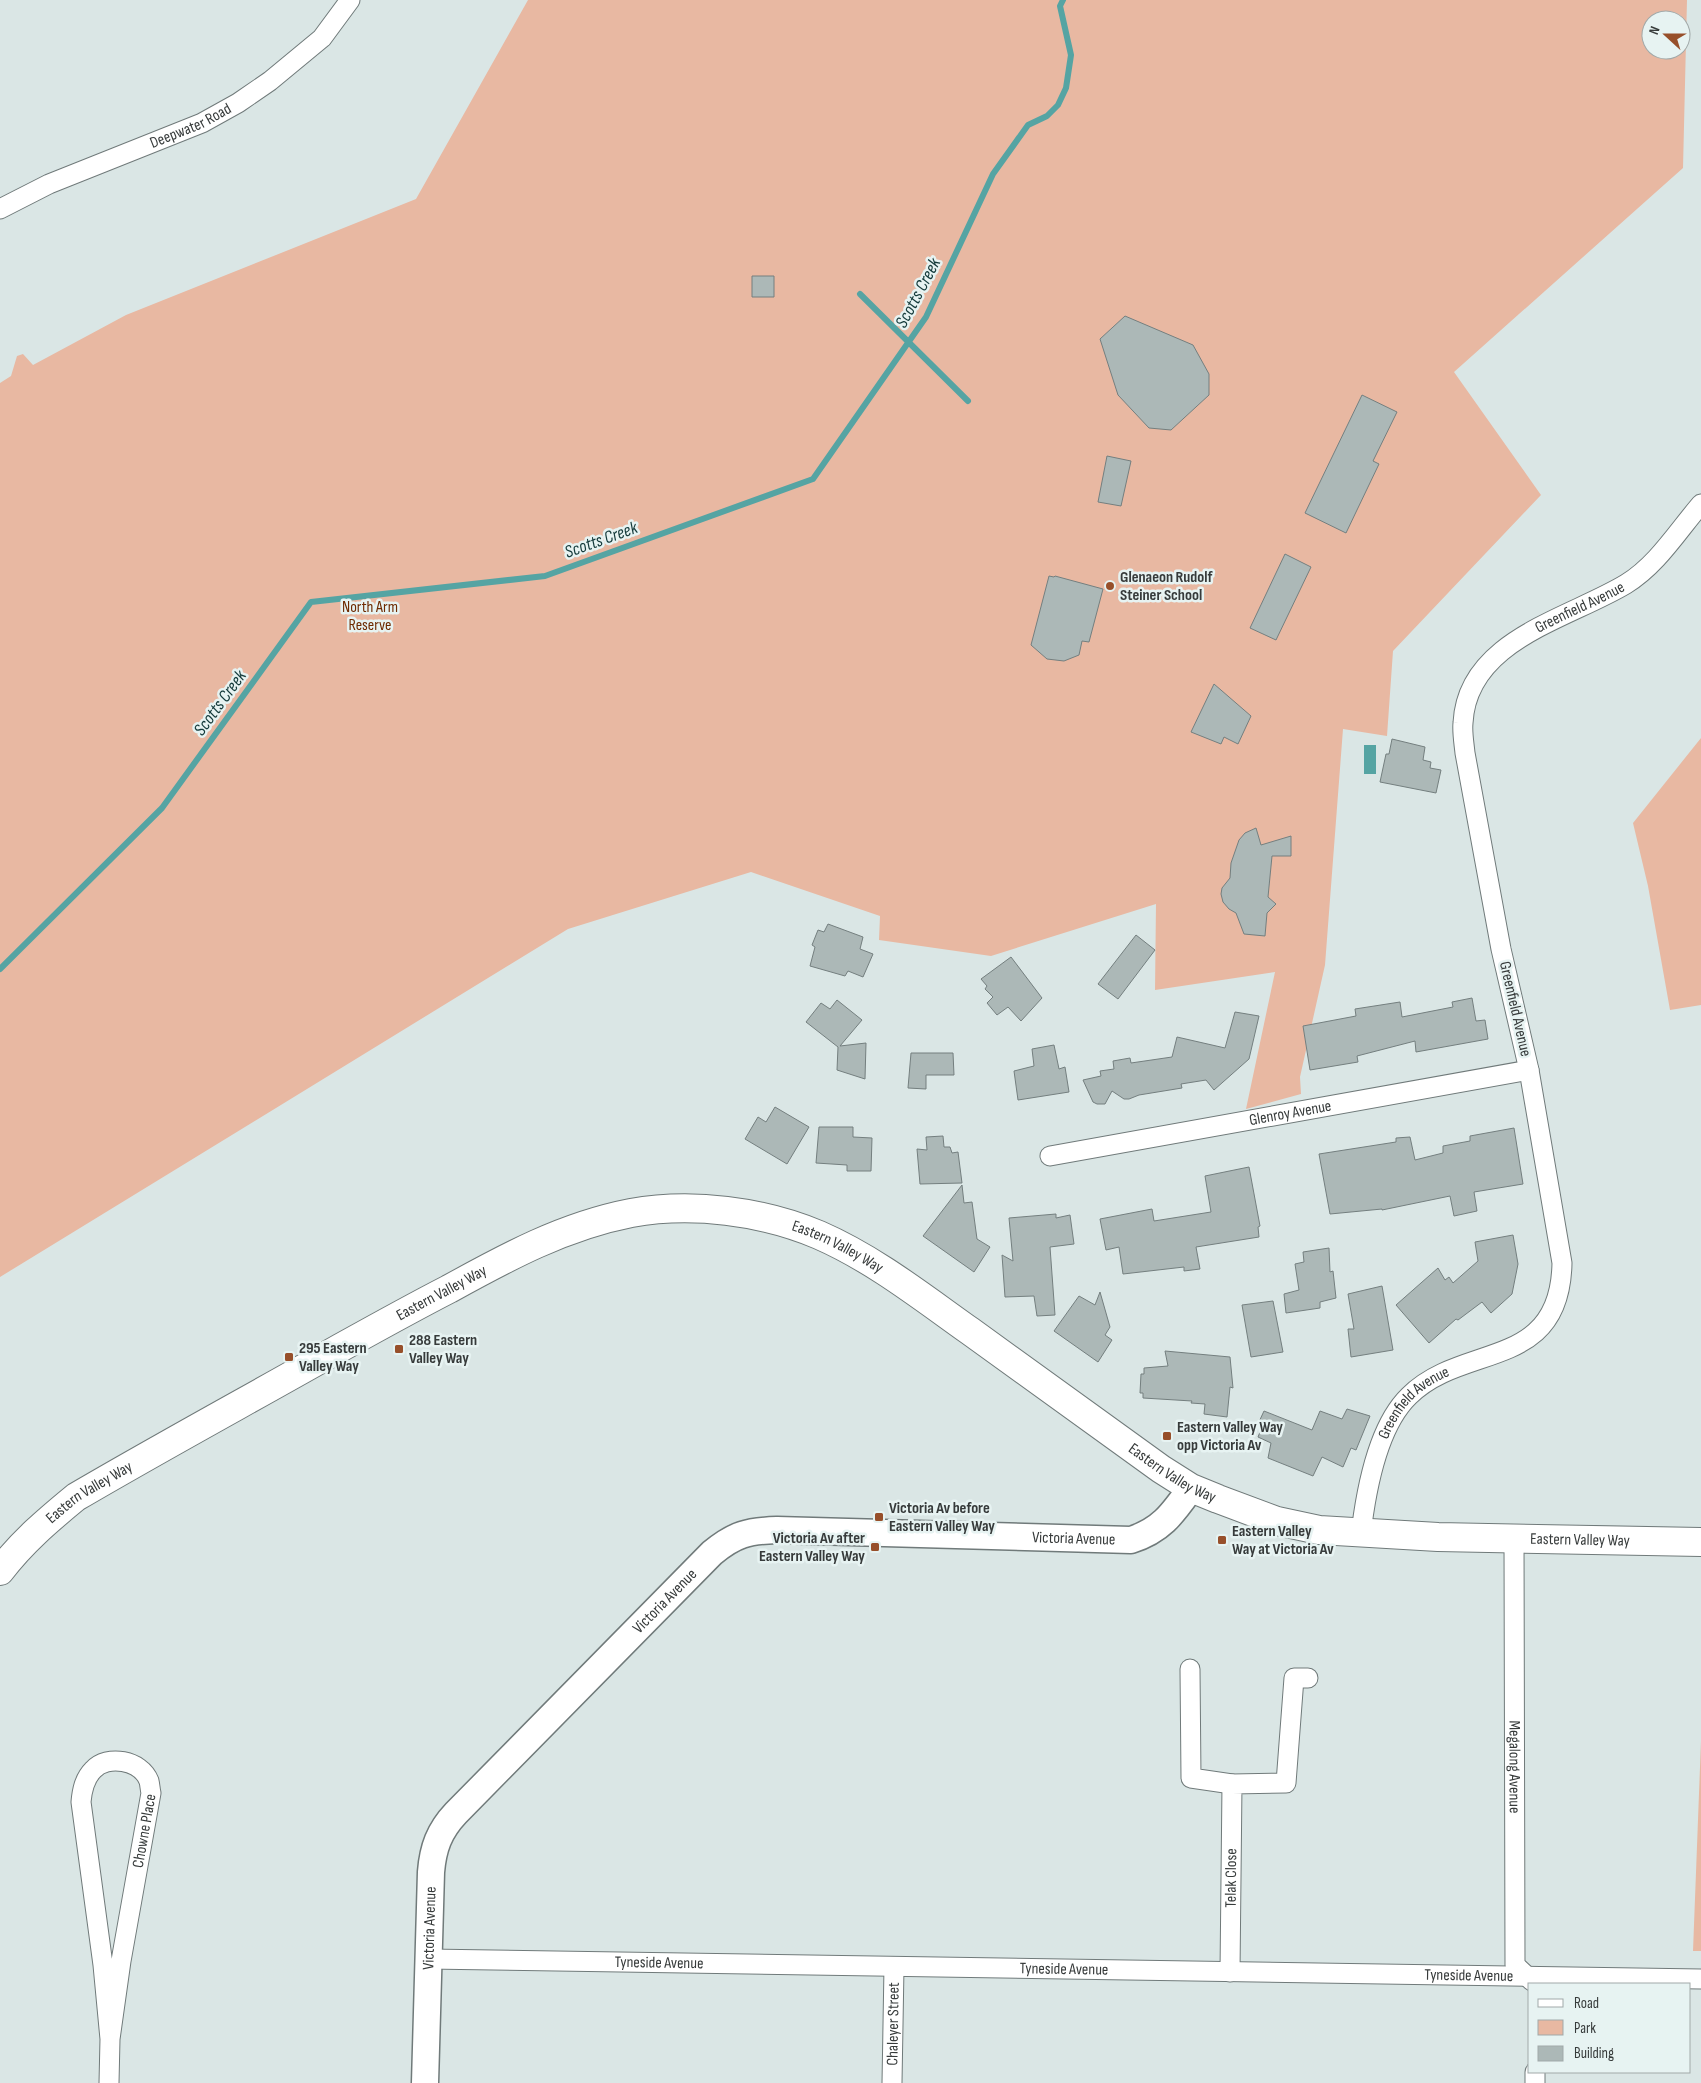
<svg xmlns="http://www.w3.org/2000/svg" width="1701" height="2083" viewBox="0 0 1701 2083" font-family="'Sofia Sans Condensed',sans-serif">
  <rect width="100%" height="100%" fill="#dae6e5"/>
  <path fill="#e8b8a2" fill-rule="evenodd" d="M528,0H1687L1683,168L1454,372L1541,495L1393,651L1387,736L1343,729L1325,965L1300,1077L1301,1094L1246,1109L1275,972L1155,990L1156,904L991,956L879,940L880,916L751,872L568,929L0,1277V383L11,376L17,356L23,354L33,365L126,315L416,199ZM1651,20H1681V50H1651Z
    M1701,738V1005L1670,1010L1648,886L1633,823Z
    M1701,1741V1951H1693Z"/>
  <path fill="#55a4a3" d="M1364,745H1376V774H1364Z"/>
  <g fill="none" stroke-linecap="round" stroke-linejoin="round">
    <path stroke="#55a4a3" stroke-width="6" d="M860,294L968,401
      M0,969L162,808L311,602L545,576L813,479L926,317L993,174L1028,125L1047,116L1058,105L1066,88L1071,55L1060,6L1063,0"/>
  </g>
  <path fill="#acb8b7" stroke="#747f7f" d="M752,276H774V297H752Z
    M1125,316L1193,345L1209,374V395L1171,430L1149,428L1118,395L1100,339Z
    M1362,395L1397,412L1373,461L1379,464L1346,533L1305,513Z
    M1107,456L1131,461L1121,506L1098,502Z
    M1285,554L1311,567L1276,640L1250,628Z
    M1049,576L1054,577L1055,576L1103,589L1089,642L1082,641L1079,655L1064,661L1047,659L1031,645Z
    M1214,684L1251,716L1238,744L1224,737L1221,744L1191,732Z
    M1392,739L1425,747L1423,760L1431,762L1430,768L1441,770L1436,793L1380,782L1386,754H1389Z
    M1256,828L1261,845L1291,836V856H1272L1268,897L1276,904L1267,913L1265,936L1244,934L1236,913L1229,909L1223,902L1221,894L1222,888L1230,878L1231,863L1239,840L1245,833Z
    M828,924L863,937L860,949L873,954L863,977L848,971L845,976L810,966L815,947L812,945L818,930L824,932Z
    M1136,935L1155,950L1118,999L1098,984Z
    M1011,957L1042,998L1021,1021L1008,1007L997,1015L987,1003L993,997L985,989L987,986L981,979Z
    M1472,998L1476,1021L1485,1020L1488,1039L1416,1052L1415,1041L1357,1056L1358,1062L1310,1070L1303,1026L1356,1016L1355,1009L1400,1002L1402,1017L1453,1007L1452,1002Z
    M837,1000L862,1020L840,1046L866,1043L865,1079L837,1070L838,1047L806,1022L821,1003L830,1009Z
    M1235,1012L1259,1016L1249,1059L1214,1090L1206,1080L1181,1084L1182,1088L1139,1095L1129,1099H1124L1112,1091L1105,1104H1097L1093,1102L1083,1080L1101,1076L1100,1071L1114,1069L1113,1061L1130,1058L1131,1063L1172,1057L1177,1037L1225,1048Z
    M1054,1045L1059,1069L1065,1067L1069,1092L1018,1100L1014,1071L1034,1066L1032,1049Z
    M911,1053H953L954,1075H926V1089L908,1088Z
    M775,1107L809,1127L787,1164L745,1139L758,1117L766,1122Z
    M819,1127H853V1137L872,1138L871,1171H847V1165L816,1163Z
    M1514,1128L1523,1184L1474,1192L1477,1211L1454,1216L1450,1196L1382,1210V1209L1330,1214L1319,1154L1396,1142V1138L1410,1137L1415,1160L1443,1153V1146L1470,1141V1136Z
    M943,1136L944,1147H950L952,1153L958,1152L962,1183L920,1184L917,1149L927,1150L926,1137Z
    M1249,1167L1260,1226L1258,1227L1259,1237L1196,1247L1200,1269L1184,1271V1267L1123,1274L1119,1247L1106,1250L1100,1219L1152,1209L1154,1221L1211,1212L1205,1176Z
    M962,1185L964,1203L972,1202L977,1239L990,1247L974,1272L923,1236Z
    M1056,1214V1218L1070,1215L1074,1244L1050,1247L1055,1315L1037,1316L1034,1296L1005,1297L1002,1255L1013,1261L1009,1218Z
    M1513,1235L1518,1264L1512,1294L1491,1313L1482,1302L1458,1320L1456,1319L1429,1343L1396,1305L1438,1268L1445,1280L1449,1277L1453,1283L1478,1261L1475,1242Z
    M1329,1248L1330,1272L1333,1271L1336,1298L1320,1302V1308L1286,1313L1284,1294L1299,1290L1295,1264L1304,1262L1303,1252Z
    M1382,1286L1393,1350L1351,1357L1348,1329H1354L1348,1294Z
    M1100,1292L1110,1327L1105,1335L1112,1340L1098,1362L1054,1331L1079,1296L1095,1305Z
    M1273,1301L1283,1352L1251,1357L1242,1305Z
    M1165,1351L1230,1357L1233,1388L1230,1387L1227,1417L1204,1414L1205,1404L1191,1403L1192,1401L1143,1398V1393H1140L1141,1374H1144V1368L1168,1366Z
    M1347,1409L1370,1416L1356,1450L1351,1448L1343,1467L1322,1457L1313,1476L1268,1458L1271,1443L1258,1437L1262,1427L1258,1424L1264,1411L1312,1430L1320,1411L1342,1419Z"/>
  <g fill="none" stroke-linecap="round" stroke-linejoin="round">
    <g stroke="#707a7a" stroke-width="21">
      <g id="street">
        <path id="s1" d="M0,209L49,184L202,123L238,103L270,81L322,38L350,0"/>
        <path id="s2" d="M1050,1156L1529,1070"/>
        <path id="s3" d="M1361,1533C1366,1491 1377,1427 1409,1396C1463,1342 1560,1372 1562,1263L1529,1070L1501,949L1465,753C1464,743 1462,732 1463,723C1467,640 1568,619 1626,584C1657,565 1677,532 1701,504"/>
        <path id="s4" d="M1514,1539L1515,1965L1532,1981"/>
        <path d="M1190,1669L1191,1778L1232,1784"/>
        <path id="s5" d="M428,1959L1701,1979"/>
        <path id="s6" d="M1230,1972L1232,1784L1286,1783L1294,1678H1308"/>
        <path id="s7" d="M109,2083L110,2039L121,1961L151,1793C150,1789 150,1785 149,1781C141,1760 107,1754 93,1770C84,1779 82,1791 81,1802L103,1965L110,2039"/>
        <path id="s8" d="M892,2083L894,1967"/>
        <path d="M1535,2083V2072"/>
      </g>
    </g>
    <g stroke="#707a7a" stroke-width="29">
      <g id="secondary">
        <path id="s9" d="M425,2083L431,1872C433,1848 439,1831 456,1813L712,1553C735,1534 748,1531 777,1530L1131,1540C1162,1530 1173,1513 1191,1488"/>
      </g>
    </g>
    <g stroke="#707a7a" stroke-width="30">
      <g id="primary">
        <path id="s10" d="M0,1571C22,1542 48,1520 76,1497C163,1446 252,1398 340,1348C376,1328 412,1308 449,1289C507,1257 564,1226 631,1213C692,1202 762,1211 819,1235C874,1259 922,1297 970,1331C1034,1377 1098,1423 1161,1469L1191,1488L1218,1499L1277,1521L1319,1530L1438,1537L1701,1542"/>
      </g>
    </g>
    <use href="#street" stroke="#fff" stroke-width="19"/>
    <use href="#secondary" stroke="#fff" stroke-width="26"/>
    <use href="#primary" stroke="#fff" stroke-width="28"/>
  </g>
  <g fill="#974f2a" stroke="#e7f3f2" stroke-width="2">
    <circle cx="1110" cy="586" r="5"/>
    <rect x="394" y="1344" width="10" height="10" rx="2.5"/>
    <rect x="284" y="1352" width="10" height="10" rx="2.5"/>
    <rect x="1162" y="1431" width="10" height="10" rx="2.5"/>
    <rect x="874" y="1512" width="10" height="10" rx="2.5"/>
    <rect x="1217" y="1535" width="10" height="10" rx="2.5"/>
    <rect x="870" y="1542" width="10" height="10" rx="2.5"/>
  </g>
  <g text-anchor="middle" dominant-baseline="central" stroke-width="5" stroke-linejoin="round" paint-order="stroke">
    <g font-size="16" fill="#373b3b" stroke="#e7f3f2">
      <text stroke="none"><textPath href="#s1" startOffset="208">Deepwater Road</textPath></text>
      <text stroke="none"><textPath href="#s3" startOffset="1090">Greenfield Avenue</textPath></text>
      <text transform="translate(1515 1009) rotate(77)">Greenfield Avenue</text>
      <text stroke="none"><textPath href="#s2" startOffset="244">Glenroy Avenue</textPath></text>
      <text stroke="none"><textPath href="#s10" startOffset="945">Eastern Valley Way</textPath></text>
      <text stroke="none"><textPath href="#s10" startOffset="525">Eastern Valley Way</textPath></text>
      <text stroke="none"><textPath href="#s3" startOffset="146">Greenfield Avenue</textPath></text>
      <text stroke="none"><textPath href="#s10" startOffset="1350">Eastern Valley Way</textPath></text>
      <text stroke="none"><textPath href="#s10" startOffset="120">Eastern Valley Way</textPath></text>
      <text stroke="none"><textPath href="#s9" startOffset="1009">Victoria Avenue</textPath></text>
      <text stroke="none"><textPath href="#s10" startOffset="1770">Eastern Valley Way</textPath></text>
      <text stroke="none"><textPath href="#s9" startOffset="574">Victoria Avenue</textPath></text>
      <text stroke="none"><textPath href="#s4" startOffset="228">Megalong Avenue</textPath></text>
      <text stroke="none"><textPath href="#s7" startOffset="255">Chowne Place</textPath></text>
      <text stroke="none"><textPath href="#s6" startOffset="94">Telak Close</textPath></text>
      <text stroke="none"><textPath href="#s9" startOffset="155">Victoria Avenue</textPath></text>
      <text stroke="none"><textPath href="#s5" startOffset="231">Tyneside Avenue</textPath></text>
      <text stroke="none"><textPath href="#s5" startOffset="636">Tyneside Avenue</textPath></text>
      <text stroke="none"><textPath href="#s5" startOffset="1041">Tyneside Avenue</textPath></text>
      <text stroke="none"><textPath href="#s8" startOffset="59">Chaleyer Street</textPath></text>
    </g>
    <g font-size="16" font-weight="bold" fill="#373b3b" stroke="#e7f3f2" text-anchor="start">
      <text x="1120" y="577">Glenaeon Rudolf<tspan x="1120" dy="18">Steiner School</tspan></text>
      <text x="409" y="1340">288 Eastern<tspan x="409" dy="18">Valley Way</tspan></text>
      <text x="299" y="1348">295 Eastern<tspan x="299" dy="18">Valley Way</tspan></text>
      <text x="1177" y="1427">Eastern Valley Way<tspan x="1177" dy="18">opp Victoria Av</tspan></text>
      <text x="889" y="1508">Victoria Av before<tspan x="889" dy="18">Eastern Valley Way</tspan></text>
      <text x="1232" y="1531">Eastern Valley<tspan x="1232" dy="18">Way at Victoria Av</tspan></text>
      <text x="865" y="1538" text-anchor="end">Victoria Av after<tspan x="865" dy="18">Eastern Valley Way</tspan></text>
    </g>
    <g font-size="16" fill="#6e2a00" stroke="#e7f3f2">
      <text x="370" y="607">North Arm<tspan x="370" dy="18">Reserve</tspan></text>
    </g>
    <g font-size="18" font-style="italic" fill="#143a3a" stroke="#e7f3f2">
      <text transform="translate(918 293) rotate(-62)">Scotts Creek</text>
      <text transform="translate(601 540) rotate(-20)">Scotts Creek</text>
      <text transform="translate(220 703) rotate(-54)">Scotts Creek</text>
    </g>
  </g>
  <rect x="1528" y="1983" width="162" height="90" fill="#e7f3f2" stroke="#a1a9a9"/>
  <rect x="1538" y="1999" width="25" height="8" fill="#ffffff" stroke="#a1a9a9"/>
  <text x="1574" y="2008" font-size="15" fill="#373b3b">Road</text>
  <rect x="1538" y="2020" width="25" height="15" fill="#e8b8a2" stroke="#a1a9a9"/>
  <text x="1574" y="2033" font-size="15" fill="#373b3b">Park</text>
  <rect x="1538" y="2046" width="25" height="15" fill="#acb8b7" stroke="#a1a9a9"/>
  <text x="1574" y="2058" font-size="15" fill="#373b3b">Building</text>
  <g transform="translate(1666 35) rotate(291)"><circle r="24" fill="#e7f3f2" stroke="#a1a9a9"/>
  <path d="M0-4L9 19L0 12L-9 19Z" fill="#974f2a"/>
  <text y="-8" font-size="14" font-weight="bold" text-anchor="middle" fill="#373b3b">N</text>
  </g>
</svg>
